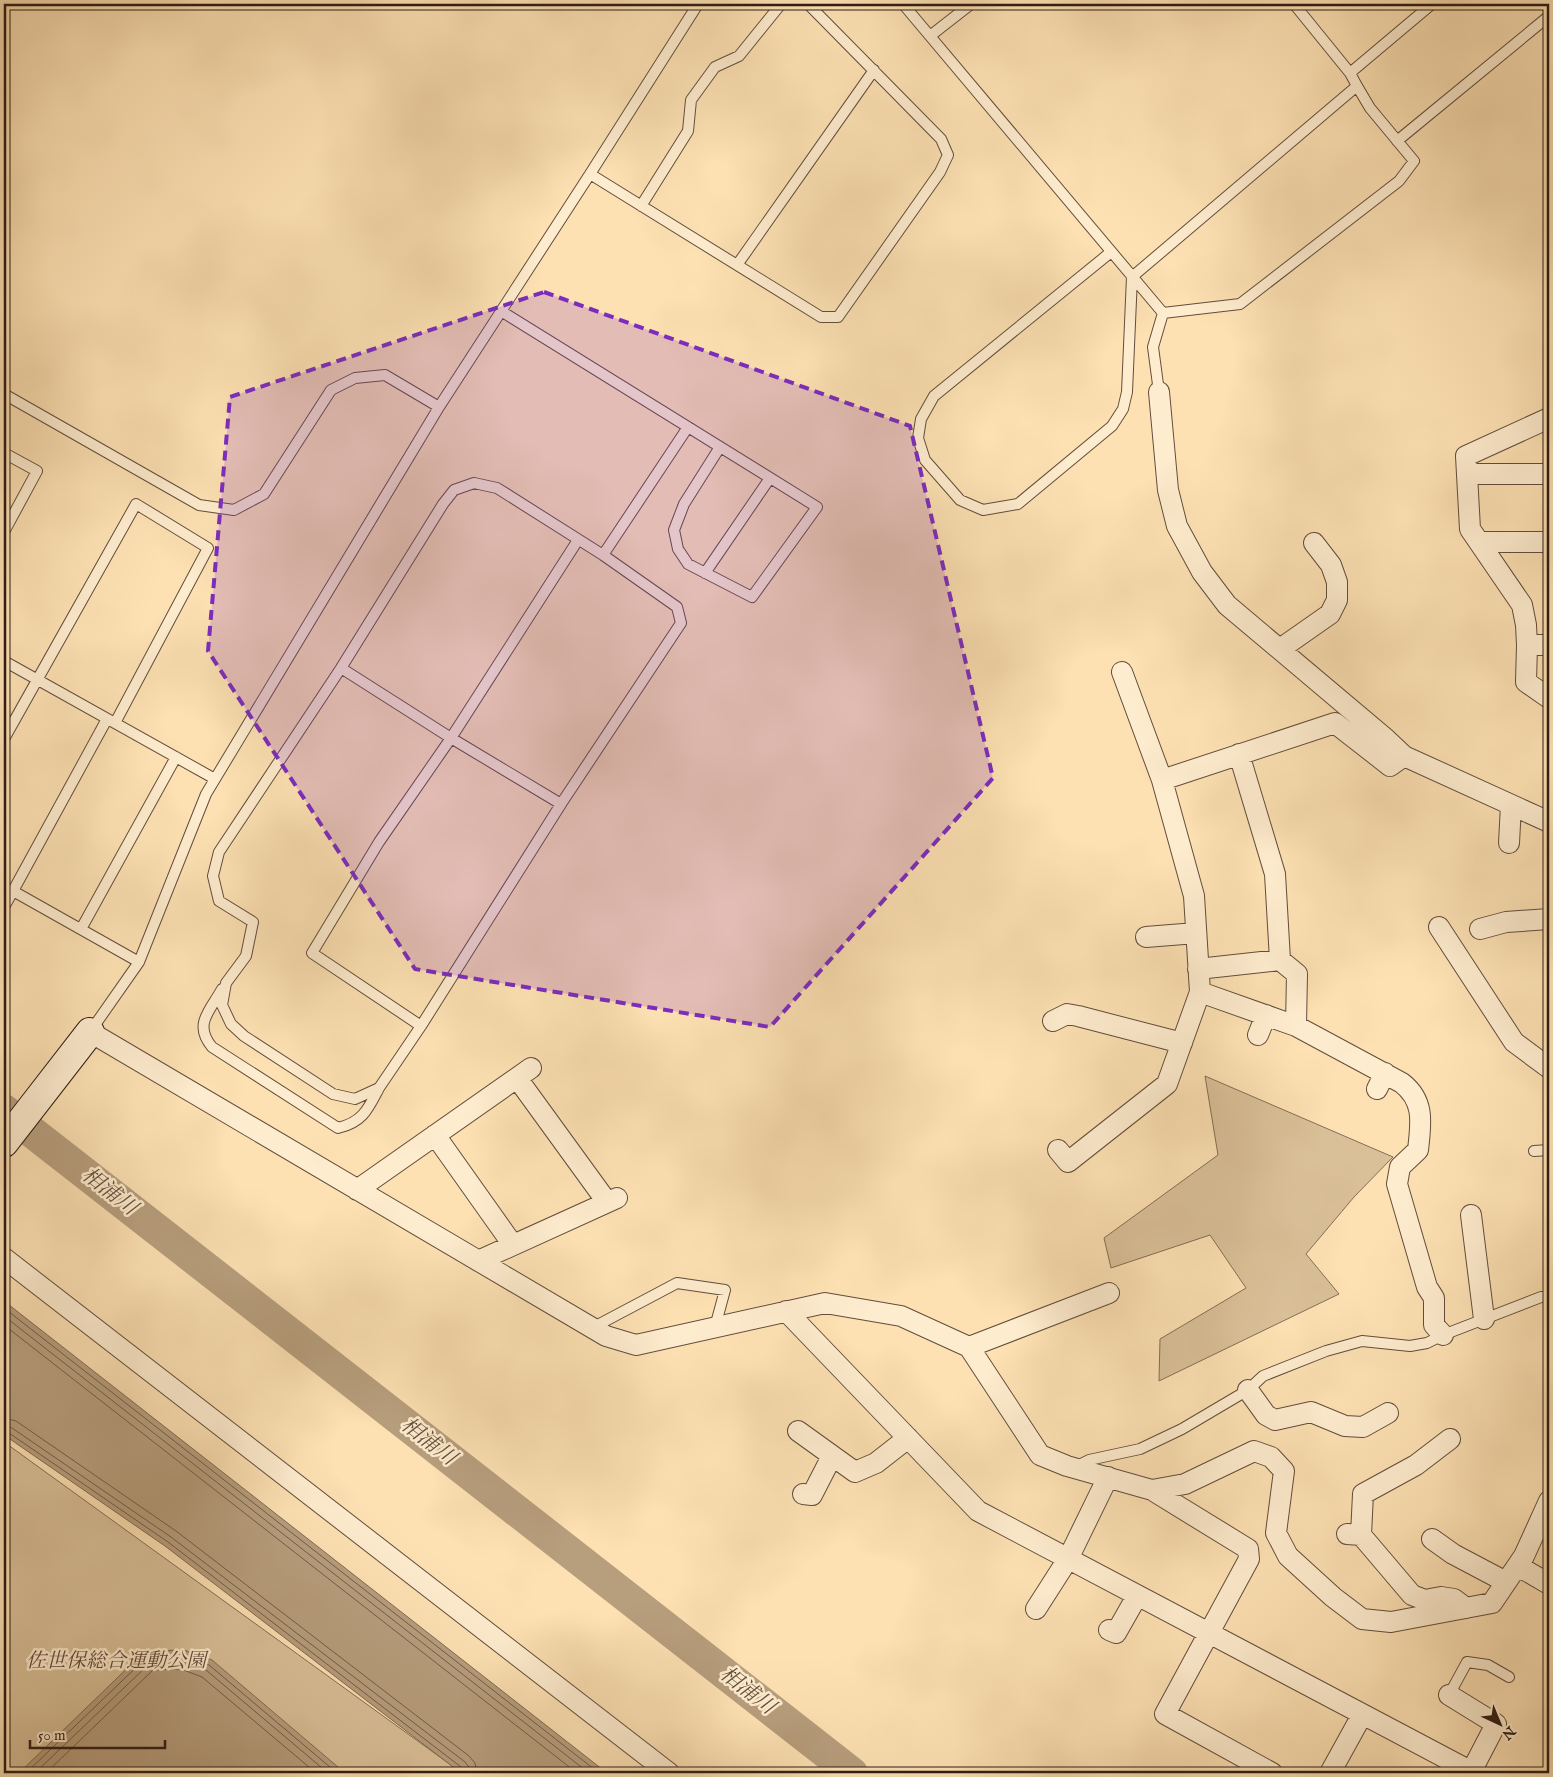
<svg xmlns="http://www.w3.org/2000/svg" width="1553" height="1777" viewBox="0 0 1553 1777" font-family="'IM FELL English','Noto Serif JP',serif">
  <rect width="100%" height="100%" fill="#fde1b3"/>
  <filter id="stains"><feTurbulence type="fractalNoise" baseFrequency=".004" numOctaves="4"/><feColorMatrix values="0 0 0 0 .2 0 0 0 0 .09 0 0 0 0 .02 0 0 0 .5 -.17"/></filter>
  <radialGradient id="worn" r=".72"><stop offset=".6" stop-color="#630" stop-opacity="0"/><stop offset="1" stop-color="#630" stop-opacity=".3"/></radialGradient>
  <path fill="#dac098" stroke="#846e56" d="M1205,1076L1393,1157L1354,1197L1306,1254L1339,1294L1159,1381L1160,1339L1246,1288L1210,1235L1111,1268L1104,1238L1218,1155Z
    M4,1442L462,1773H4Z"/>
  <path fill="#b79e7d" stroke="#806a53" d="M4,1301L607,1773H461L165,1546L4,1435Z
    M184,1650L212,1660L345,1773H19L145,1651Z"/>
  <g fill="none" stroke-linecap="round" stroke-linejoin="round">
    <path stroke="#725d48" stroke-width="1" d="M4,1308L599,1773
      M4,1316L589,1773
      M4,1325L577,1773
      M4,1418L16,1421L176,1531L469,1756L475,1763L477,1773
      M4,1425L12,1428L171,1537L465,1762L469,1767L470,1773
      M4,1432L9,1433L168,1542L461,1767L463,1773
      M26,1773L147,1657L183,1655L209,1665L337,1773
      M35,1773L150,1663L182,1661L206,1670L328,1773
      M46,1773L153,1670L181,1669L202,1677L316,1773"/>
    <path stroke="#b79e7d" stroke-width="32" d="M4,1110L852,1773"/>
    <g stroke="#624d3c" stroke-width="12">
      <path id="lane" d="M903,4L1163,313L1153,347L1159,392
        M930,36L971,4
        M1350,73L1432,4
        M1397,141L1549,16
        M590,174L821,317H838L940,172L948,155L941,139L808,4
        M641,206L688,131L691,100L715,67L739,56L781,4
        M1111,252L934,396L921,419L918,438L925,460L960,500L983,510L1018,504L1112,426L1123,409L1127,392L1132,277L1357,86L1350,73L1294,4
        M737,265L874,70
        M501,311L817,507L752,597L688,564L678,549L674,530L684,504L720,447
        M1163,313L1240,304L1399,181L1414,161L1370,108L1357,86
        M4,394L199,505L234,510L264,494L331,390L355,378L385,375L439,407
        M4,453L37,471L4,532
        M474,483L497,488L603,555L677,607L681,623L561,804L421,1026L379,1088L355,1099L333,1094L244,1036L231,1024L222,1005L226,983L246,956L253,922L219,901L213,876L219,852L341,668L443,504L454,490Z
        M603,555L688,427
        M705,573L770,478
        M4,661L215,779
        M341,668L451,738L561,804
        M107,719L13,891L139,962
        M4,739L136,504L208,548L115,723
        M4,907L13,891
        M81,929L176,757
        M222,989C210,1011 193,1024 212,1047L338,1128C363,1122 368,1109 379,1088
        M421,1026L312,953L379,842L451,738L578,540
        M90,1032L139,962L206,794L439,407L590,174L698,4
        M1534,1151L1549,1150
        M592,1328L677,1283L725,1290L715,1327
        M1075,1467L1089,1460L1140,1449L1182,1429L1248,1390L1263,1376L1326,1351L1362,1341L1410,1346L1427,1343L1443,1335L1541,1297H1549
        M1449,1695L1467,1662L1488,1665L1509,1677"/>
    </g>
    <g stroke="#624d3c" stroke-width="22">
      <path id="street" d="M1159,392L1168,490L1177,526L1202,572L1227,605L1386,739L1404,756L1549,822
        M1549,418L1466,456L1470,529L1522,605L1526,625L1527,645L1526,682L1549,698
        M1468,474H1549
        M1479,542H1549
        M1527,645H1549
        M1280,649L1330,614L1337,600V582L1331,565L1314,543
        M1122,672L1162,780L1335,723L1390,766L1404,756
        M1509,843L1511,805
        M1439,927L1514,1042L1549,1068
        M1480,929L1506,922L1549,919
        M1146,937L1196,933
        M1280,960L1297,974L1296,1026L1402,1083C1425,1101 1421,1123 1418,1150L1400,1167L1397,1184L1427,1287L1434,1298V1325L1443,1335
        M1198,969L1280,960L1275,874L1239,754
        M1200,992L1296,1026
        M1053,1021L1067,1014L1078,1016L1182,1043
        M90,1032L606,1336L636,1345L825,1303L901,1316L969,1347L1040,1455L1067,1466L1152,1490L1185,1484L1254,1451L1271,1457L1284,1471L1276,1533L1288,1556L1333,1597L1362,1619L1391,1622L1492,1603L1524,1556L1549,1501
        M1258,1035L1266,1015
        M517,1078L607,1202
        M1377,1089L1385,1073
        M435,1135L513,1245
        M1058,1150L1068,1162L1167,1084L1200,992L1194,896L1162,780
        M357,1190L531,1068
        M1471,1215L1484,1319
        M4,1258L669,1773
        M478,1261L617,1198
        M786,1311L978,1511L1474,1773
        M969,1347L1109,1293
        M1248,1390L1266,1415L1275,1420L1311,1412L1345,1426L1363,1427L1388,1413
        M798,1431L855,1472L876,1463L908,1438
        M1152,1490L1248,1549L1249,1559L1165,1714L1272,1773
        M803,1494L812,1495L832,1456
        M1347,1534L1361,1535L1412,1595L1425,1600L1441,1597L1454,1599L1466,1608
        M1361,1535L1363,1494L1416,1465L1450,1439
        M1432,1539L1453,1554L1506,1582
        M1518,1566L1549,1584
        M1036,1609L1068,1559L1108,1477
        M1109,1630L1116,1633L1137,1596
        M1449,1695L1496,1724L1471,1772
        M1330,1773L1362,1715"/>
    </g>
    <g stroke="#2e1c14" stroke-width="30">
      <path id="secondary" d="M4,1143L90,1032"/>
    </g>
    <use href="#lane" stroke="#feecce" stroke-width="10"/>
    <use href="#street" stroke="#feecce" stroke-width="20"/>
    <use href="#secondary" stroke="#feecce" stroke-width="28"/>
  </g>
  <path fill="#7b2cbf" fill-opacity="0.2" stroke="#7b2cbf" stroke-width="4" stroke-dasharray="10 6" stroke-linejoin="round" d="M544,292L910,426L993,778L770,1027L415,969L208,651L230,397Z"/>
  <g text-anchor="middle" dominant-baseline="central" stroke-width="5" stroke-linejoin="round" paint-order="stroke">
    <g font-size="20" font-style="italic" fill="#624d3c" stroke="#feecce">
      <text x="116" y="1661">佐世保総合運動公園</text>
    </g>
    <g font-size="21" font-style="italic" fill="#65503e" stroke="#feecce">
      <text transform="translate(109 1192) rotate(38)">相浦川</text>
      <text transform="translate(428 1442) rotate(38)">相浦川</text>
      <text transform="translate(747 1691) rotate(38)">相浦川</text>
    </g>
  </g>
  <rect width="1553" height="1777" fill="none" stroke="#fde1b3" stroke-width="20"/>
  <rect x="5" y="5" width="1543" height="1767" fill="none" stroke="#2e1c14" stroke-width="2.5"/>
  <rect x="10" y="10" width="1533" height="1757" fill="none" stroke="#2e1c14"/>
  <g transform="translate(1500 1724) rotate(136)" stroke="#feecce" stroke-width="4" paint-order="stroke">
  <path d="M0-4L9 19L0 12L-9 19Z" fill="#2e1c14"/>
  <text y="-8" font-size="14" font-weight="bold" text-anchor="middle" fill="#2e1c14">N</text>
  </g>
  <path d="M30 1740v8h135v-8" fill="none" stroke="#2e1c14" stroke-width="2.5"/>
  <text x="38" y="1740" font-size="15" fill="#2e1c14" stroke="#feecce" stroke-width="4" paint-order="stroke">50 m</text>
  <rect width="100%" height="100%" filter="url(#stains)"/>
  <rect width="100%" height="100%" fill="url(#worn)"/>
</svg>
